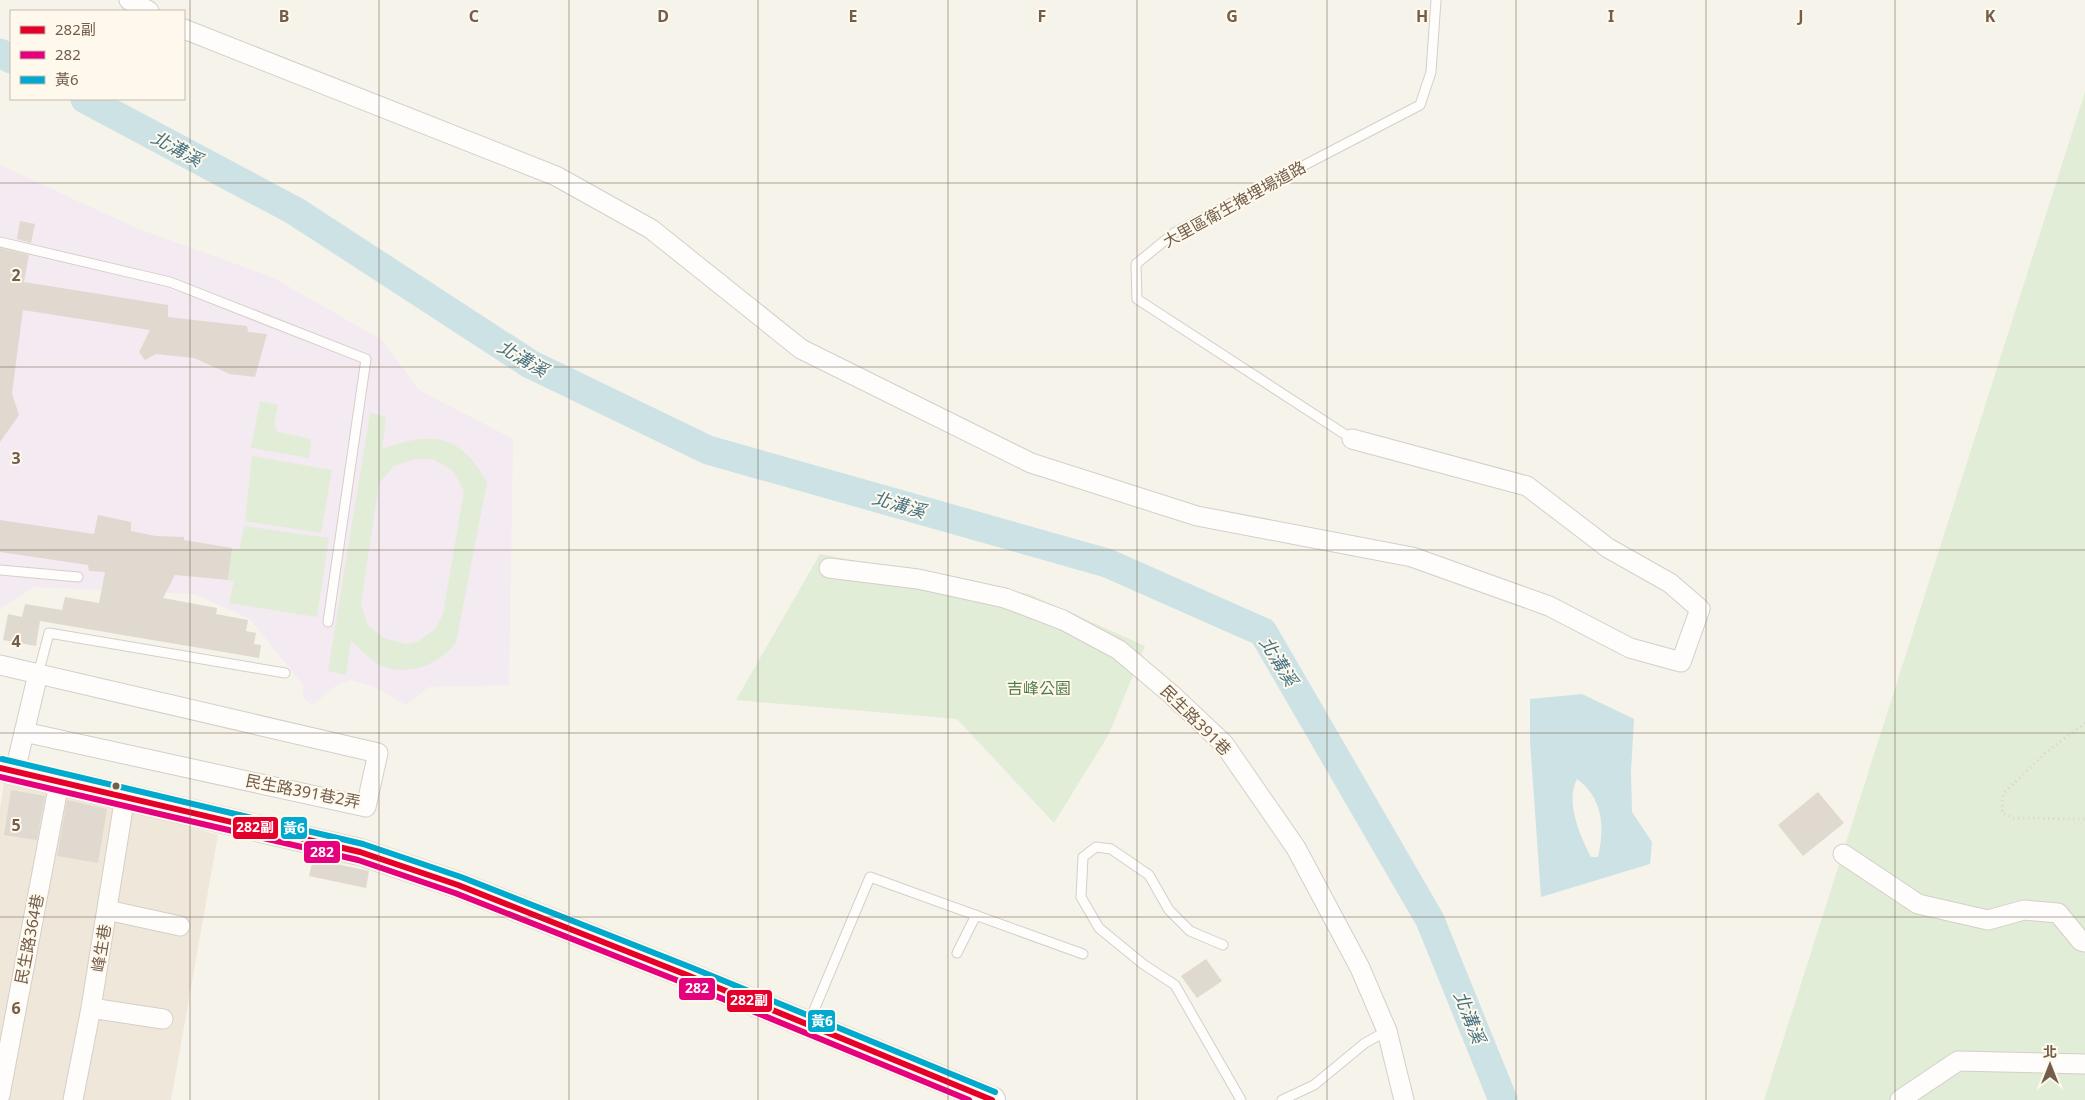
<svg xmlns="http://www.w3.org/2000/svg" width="2085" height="1100" viewBox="0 0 2085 1100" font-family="'Noto Sans','Noto Sans TC',sans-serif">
  <rect width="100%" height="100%" fill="#f6f3eb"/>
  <path fill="#efe7d9" d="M4,783L118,806L218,835L171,1100H0V810Z"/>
  <path fill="#f4eaf2" d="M0,165L136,228L272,277L382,340L419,390L513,439L509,685L429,687L406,705L375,687L350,680L338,684L313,705L303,698V685L250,619L195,594L34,587L0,609Z"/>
  <path fill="#e1edd6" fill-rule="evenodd" d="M2085,92V1100H1764Z
    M260,401L278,405L274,425L278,432L311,439L309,458L251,448Z
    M370,413L386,417L382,449C431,432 459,432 487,482L456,643C439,664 409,677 382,666C370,660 361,650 351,641L346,675L328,671ZM415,459H433L453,471L464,491L443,614L435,629L419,641L406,644L386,639L368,626L361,604L379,483L394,466Z
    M252,456L332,470L321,533L245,521Z
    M244,526L329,538L317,617L229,603L234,581L228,580L232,548L240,549Z
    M820,554L1029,594L1145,646L1109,734L1054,823L957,719L736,700Z"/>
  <path fill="#cde2e5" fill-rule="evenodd" d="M1582,694L1634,719L1631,772L1632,812L1652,842L1650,864L1541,897L1530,741V699ZM1577,779C1603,798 1605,827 1598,857H1591C1580,836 1565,802 1577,779Z"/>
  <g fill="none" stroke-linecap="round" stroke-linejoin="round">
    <path stroke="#cde2e5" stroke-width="29" d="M0,53L11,59
      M85,99L295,211L530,364L708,450L1107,563L1263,632L1430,920L1503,1100"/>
  </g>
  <path fill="#e0d9d0" d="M20,221L35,224L31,243L17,239Z
    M0,248L29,255L24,282L168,305V317L247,326L248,332L267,334L255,377L230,374L194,358L156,354L145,360L139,352L150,330L23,310L12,393L19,415L0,442Z
    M98,515L131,522V531L156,536L184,537V540L232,548L228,580L175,575L163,598L217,608L216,614L248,620L246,631L256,633L254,644L261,645L259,658L40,621L36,646L3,640L8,614L22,617L25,604L62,610L65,597L99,603L105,572L89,571L88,565L0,552V520L94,534Z
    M11,790L45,796L37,840L4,835Z
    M1818,792L1844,823L1803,856L1778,825Z
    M67,800L107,809L98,863L57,856Z
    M313,859L369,871L366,888L309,876Z
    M1206,959L1222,981L1197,998L1181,976Z"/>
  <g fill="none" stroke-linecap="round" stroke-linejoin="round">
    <g stroke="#d4cfc8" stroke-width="11">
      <path id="lane" d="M0,242L170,282L366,359L328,622
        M1352,439L1137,299L1136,264L1174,233L1420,105L1431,72L1436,0
        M0,570L78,577
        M38,674L49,633L285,673
        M1223,945L1190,931L1169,910L1149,875L1111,849L1096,847L1083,857L1081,897L1099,928L1143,964L1175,985L1241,1100
        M957,953L976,915
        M809,1022L870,877L1083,954
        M1282,1100L1314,1085L1365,1043L1387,1031"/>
    </g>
    <g stroke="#d4cfc8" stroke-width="21">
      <path id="street" d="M129,0L149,11
        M184,29L556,176L651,229L801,349L1031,463L1197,516L1412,557L1549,606L1630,648L1681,662L1700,609L1670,583L1608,548L1527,486L1352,439
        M829,568L918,579L1005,598L1063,620L1119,650L1171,694L1224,744L1296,848L1360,968L1387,1031L1404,1100
        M0,665L378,753L366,807L24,732
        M15,771L38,674
        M1843,854L1918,904L1988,920L2024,910L2058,913L2081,941L2085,942
        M107,910L180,926
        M91,1008L163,1019
        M0,1095L59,783
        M73,1100L91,1008L125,796
        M1900,1100L1958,1061L2085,1064"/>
    </g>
    <g stroke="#d5cfc8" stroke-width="28">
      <path id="secondary" d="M0,768L360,852L458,885L687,975L992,1100"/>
    </g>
    <path stroke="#d9d3ce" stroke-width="3" stroke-dasharray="1 4" stroke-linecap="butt" d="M2085,723L2045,753L2003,794L2002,813L2014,818L2085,819"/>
    <use href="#lane" stroke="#fefdfc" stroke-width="9"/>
    <use href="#street" stroke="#fefdfc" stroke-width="19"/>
    <use href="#secondary" stroke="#fefdfc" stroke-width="26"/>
    <g stroke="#fef9ec" stroke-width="10">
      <path id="bus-1" d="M0,768L360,852L458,885L687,975L992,1100"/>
    </g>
    <g stroke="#fef9ec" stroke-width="10">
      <path id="bus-2" d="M0,777L358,860L455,893L684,983L969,1100"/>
    </g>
    <g stroke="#fef9ec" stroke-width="10">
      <path id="bus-3" d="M2,759L363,844L461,877L690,967L995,1092"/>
    </g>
    <use href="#bus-1" stroke="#e4002b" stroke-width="6"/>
    <use href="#bus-2" stroke="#e5007d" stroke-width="6"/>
    <use href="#bus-3" stroke="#00a9ce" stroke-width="6"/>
  </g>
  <path fill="none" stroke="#735e4c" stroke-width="1" stroke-opacity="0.55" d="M190,0V1100M379,0V1100M569,0V1100M758,0V1100M948,0V1100M1137,0V1100M1327,0V1100M1516,0V1100M1706,0V1100M1895,0V1100M0,183H2085M0,367H2085M0,550H2085M0,733H2085M0,917H2085"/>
  <circle fill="#735e4c" stroke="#fef9ec" stroke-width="2" cx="116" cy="786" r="4.5"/>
  <g text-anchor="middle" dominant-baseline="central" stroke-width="4" stroke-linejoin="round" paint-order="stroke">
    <g font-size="16" fill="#735e4c" stroke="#fef9ec">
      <text transform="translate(1234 204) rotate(-29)">大里區衛生掩埋場道路</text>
      <text transform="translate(1196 720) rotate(45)">民生路391巷</text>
      <text transform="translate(303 791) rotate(11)">民生路391巷2弄</text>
      <text transform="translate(29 939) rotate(-79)">民生路364巷</text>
      <text transform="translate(101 948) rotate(-81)">峰生巷</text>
    </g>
    <g font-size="16" fill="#537d48" stroke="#fef9ec">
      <text x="1039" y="688">吉峰公園</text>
    </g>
    <g font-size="18" font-style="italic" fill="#477485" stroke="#fef9ec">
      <text transform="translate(177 148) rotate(28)">北溝溪</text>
      <text transform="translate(523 358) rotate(30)">北溝溪</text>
      <text transform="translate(899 504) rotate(16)">北溝溪</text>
      <text transform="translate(1279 661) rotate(58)">北溝溪</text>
      <text transform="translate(1470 1017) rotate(68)">北溝溪</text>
    </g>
  </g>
  <g font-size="16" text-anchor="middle" font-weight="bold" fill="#735e4c" stroke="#fef9ec" stroke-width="4" stroke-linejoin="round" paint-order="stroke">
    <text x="284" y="22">B</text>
    <text x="474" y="22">C</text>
    <text x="663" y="22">D</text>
    <text x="853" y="22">E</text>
    <text x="1042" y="22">F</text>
    <text x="1232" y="22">G</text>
    <text x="1422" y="22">H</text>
    <text x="1611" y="22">I</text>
    <text x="1801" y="22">J</text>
    <text x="1990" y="22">K</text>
    <text x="16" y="281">2</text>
    <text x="16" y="464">3</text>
    <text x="16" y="647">4</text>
    <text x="16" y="831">5</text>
    <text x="16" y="1014">6</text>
  </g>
  <g stroke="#fef9ec" stroke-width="2">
    <rect x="232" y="816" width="47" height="24" rx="5" fill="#e4002b"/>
    <rect x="280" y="816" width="28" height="24" rx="5" fill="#00a9ce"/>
    <rect x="303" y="840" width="38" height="24" rx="5" fill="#e5007d"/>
    <rect x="678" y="977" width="38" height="24" rx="5" fill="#e5007d"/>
    <rect x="726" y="989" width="47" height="24" rx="5" fill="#e4002b"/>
    <rect x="807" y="1009" width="29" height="24" rx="5" fill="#00a9ce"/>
  </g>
  <g font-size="14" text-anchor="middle" font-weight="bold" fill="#fff">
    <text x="255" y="832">282副</text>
    <text x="294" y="833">黃6</text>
    <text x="322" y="857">282</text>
    <text x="697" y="993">282</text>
    <text x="749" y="1005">282副</text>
    <text x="822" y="1026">黃6</text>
  </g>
  <rect x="10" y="10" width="175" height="90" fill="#fef9ec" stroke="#c6bbac"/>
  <rect x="20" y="26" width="25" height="8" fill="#e4002b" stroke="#c6bbac"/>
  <text x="55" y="35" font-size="15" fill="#735e4c">282副</text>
  <rect x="20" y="51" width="25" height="8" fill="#e5007d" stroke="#c6bbac"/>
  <text x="55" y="60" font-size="15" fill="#735e4c">282</text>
  <rect x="20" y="76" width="25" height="8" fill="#00a9ce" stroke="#c6bbac"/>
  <text x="55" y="85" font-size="15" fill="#735e4c">黃6</text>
  <g transform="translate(2050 1065)" stroke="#fef9ec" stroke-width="4" paint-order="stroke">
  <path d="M0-4L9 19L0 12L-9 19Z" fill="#735e4c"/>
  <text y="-8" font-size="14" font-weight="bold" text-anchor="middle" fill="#735e4c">北</text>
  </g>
</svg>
